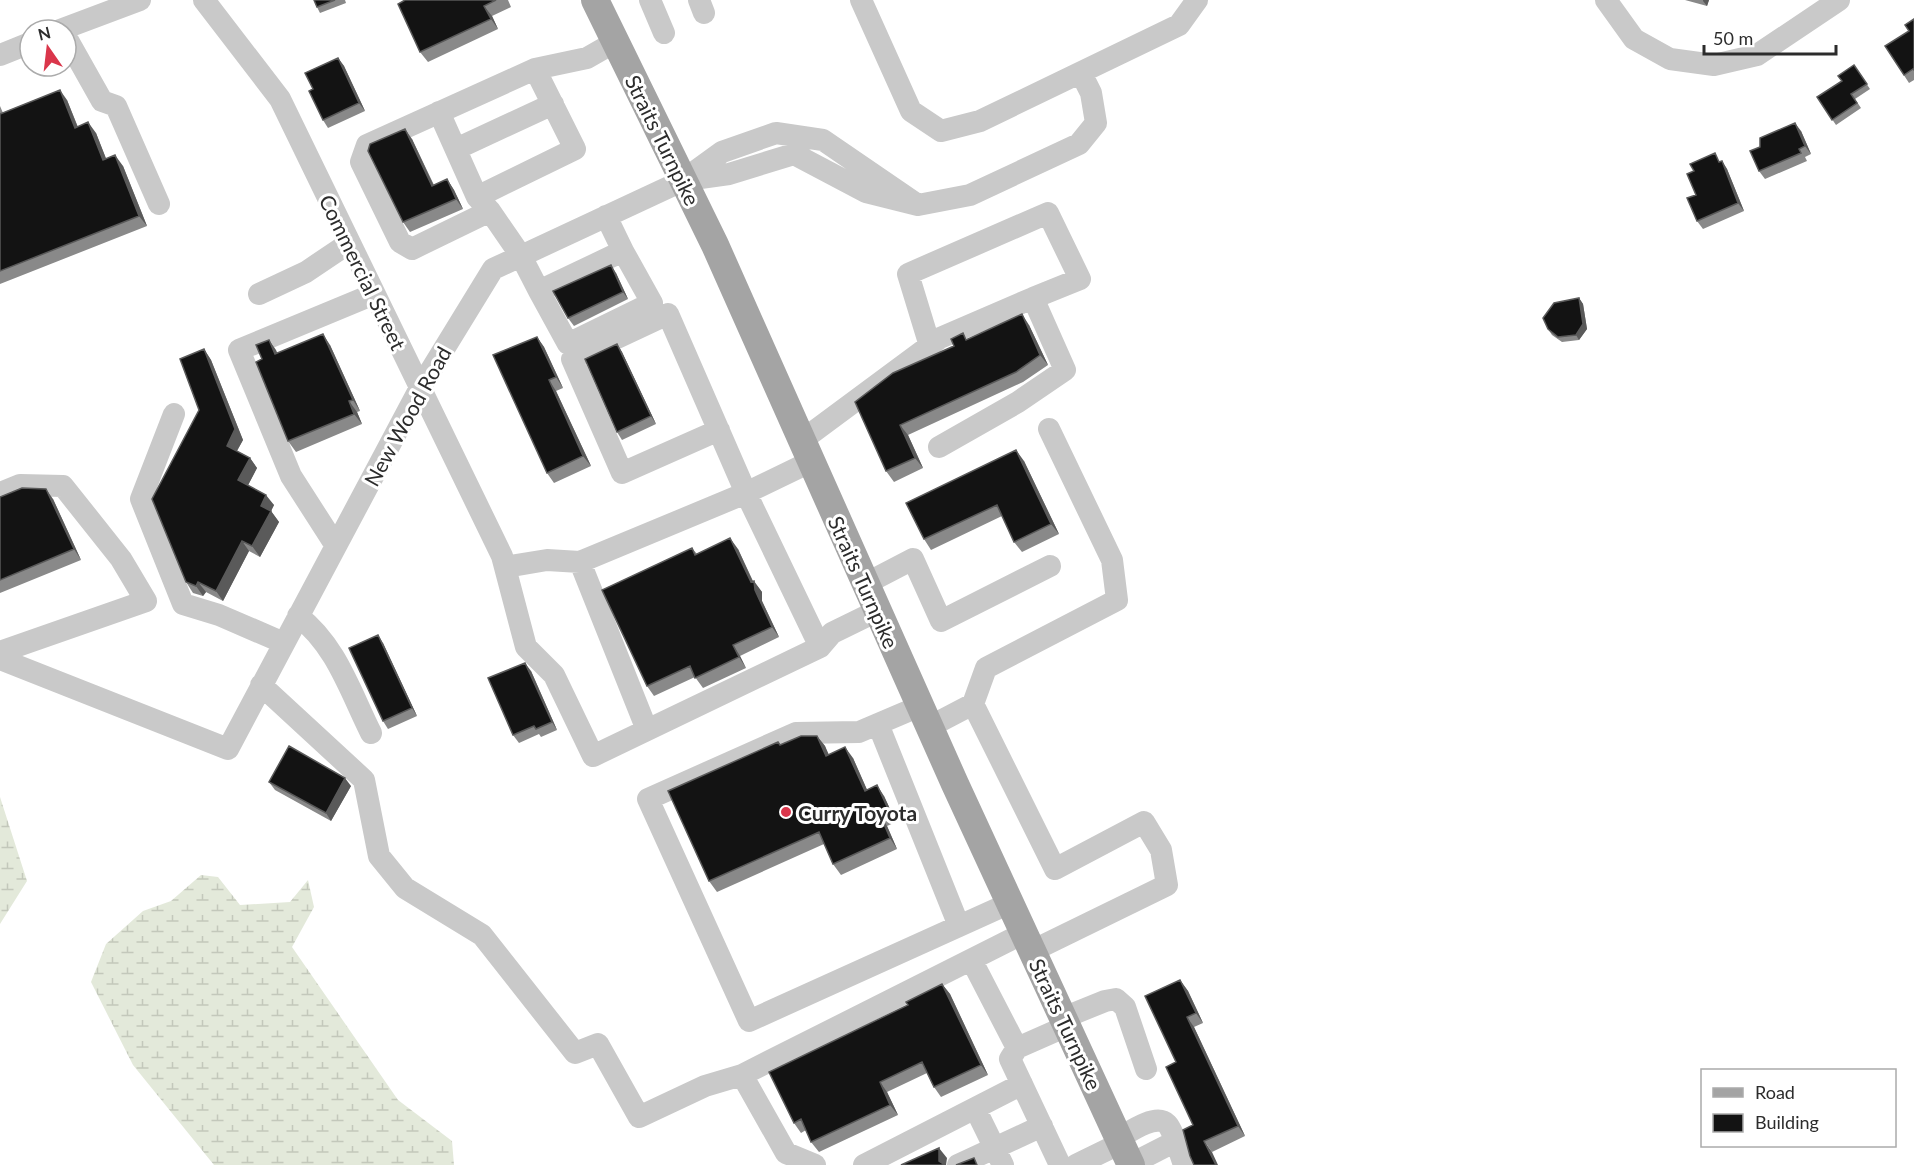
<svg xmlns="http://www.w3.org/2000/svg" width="1914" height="1165" viewBox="0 0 1914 1165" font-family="Lato,sans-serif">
  <defs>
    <pattern id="wetland-marsh" width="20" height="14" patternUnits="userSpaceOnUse" patternTransform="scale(1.5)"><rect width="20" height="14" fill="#e3e9da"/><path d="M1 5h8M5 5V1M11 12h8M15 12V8" fill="none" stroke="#c3c8bb"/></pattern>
  </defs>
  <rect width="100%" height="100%" fill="#fff"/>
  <path fill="url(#wetland-marsh)" d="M0,797L27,881L0,924Z
    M201,875L218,877L240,905L290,902L308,880L314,907L292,947L398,1100L452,1141L454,1165H214L133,1065L91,982L106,944L143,911L171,901Z"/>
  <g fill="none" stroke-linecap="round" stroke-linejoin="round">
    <path stroke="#c9c9c9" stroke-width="22" d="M204,0L280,99L502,556L526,647L554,675L593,756L820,647L832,633L877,611
      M650,0L664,33
      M699,0L704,13
      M861,0L911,111L941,131L980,121L1179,25L1197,0
      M1606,0L1634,39L1670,59L1714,65L1757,55L1839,0
      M60,30L140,0
      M66,37L102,101L116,106L159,204
      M0,55L30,43
      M439,112L477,197L490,211L521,256L539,291
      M456,149L553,104
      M686,180L729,174L794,154L866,192L918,205L970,195L1079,144L1096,123L1091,93L1081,73
      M477,197L575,149L535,69
      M490,211L412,249L400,242L361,162L367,145L535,69L587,58L615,42
      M606,216L623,251L539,291L568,344L652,303L623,251
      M259,294L306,272L349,243
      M930,346L908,274L1048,213L1080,279L1033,298
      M174,414L141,499L183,604L219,615L284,643
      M801,441L940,338L1033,298L1065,370L1018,402L939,447
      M810,462L746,493L820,647
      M0,493L20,485L63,486L121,559L146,601L0,652
      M336,546L291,476L239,350L374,294
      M580,562L647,730
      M505,567L547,560L580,562L746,493L668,314L572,359L622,473L719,430
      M865,584L913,559L941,621L1050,566
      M298,616C336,645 350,691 371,733
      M0,659L228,749L420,388L493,269L682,181L722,152L776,133L823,140L918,205
      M261,685L364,780L379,856L405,888L482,935L575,1053L598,1044L639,1117L705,1086L742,1075L786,1153L815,1165
      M973,704L986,668L1117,600L1112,560L1049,429
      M920,706L859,732L796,733L648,799L749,1021L1010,903
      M878,724L959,926
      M929,727L973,704L1055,869L1144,822L1161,850L1167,885L1032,951
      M972,961L1017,1048
      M1063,1018L1105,1001L1116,999L1125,1007L1146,1069
      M742,1075L1024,933
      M975,1108L1003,1165
      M1119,1138C1129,1132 1156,1113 1167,1124C1171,1128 1173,1136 1176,1141L1131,1164
      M1176,1141L1184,1165
      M864,1165L1022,1084
      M958,1165L1042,1126
      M1060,1165L1010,1059L1017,1048L1067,1026
      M1076,1165L1121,1143"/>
    <path stroke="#a4a4a4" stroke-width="28" d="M595,0L715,245L955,784L1131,1165"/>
  </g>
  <path fill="#898989" d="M314,0H345L346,3L320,13L317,7Z
    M405,0H508L511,7L492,16L498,29L428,62L420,52Z
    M1685,0H1709L1707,6Z
    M1914,19V80L1909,83L1885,46L1909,31Z
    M338,58L344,66L365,111L328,128L323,120L313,89Z
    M1854,65L1870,89L1855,99L1861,108L1836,125L1817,97L1842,81Z
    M67,100L78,127L96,133L106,159L123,166L147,226L0,284V106L3,113Z
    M1801,131L1811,154L1805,157L1807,161L1765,179L1759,171Z
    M412,139L434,185L447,179L454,190L463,209L410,232L403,222Z
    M1721,161H1722L1727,169L1744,211L1703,229L1697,221L1696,195Z
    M616,273L628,299L574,326L568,318Z
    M1579,298L1583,304L1587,329L1579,340L1562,342L1552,335L1548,329Z
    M1029,325L1048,365L1023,382L908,435L923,468L894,482L886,471L855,402L967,339Z
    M537,337L544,347L563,388L556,391L591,466L554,483L547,473Z
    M269,340L277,353L330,345L360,411L357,412L362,424L296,452L288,441L262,359Z
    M617,344L622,352L656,424L622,440L617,432Z
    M204,349L211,360L243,440L237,451L250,458L257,468L248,485L274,505L271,511L279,522L260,557L249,551L223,601L206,592L203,596L193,593L186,582Z
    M1024,461L1059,534L1022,552L1014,542L1002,516L931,550L924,539Z
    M0,497L53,499L81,560L0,593Z
    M692,548L697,554L738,549L753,581L762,592V601L779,637L740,656L746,668L703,688L695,677L654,696L647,686Z
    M383,643L417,716L388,729L383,721Z
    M531,671L557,730L541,737L539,734L519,743L513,735Z
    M817,736L825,746L828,755L853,758L867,790L884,796L896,822L887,826L897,849L841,875L833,864L824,844L717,892L709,881L780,745Z
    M269,782L351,786L331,821L275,790Z
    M1180,980L1188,991L1203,1023L1194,1027L1245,1136L1212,1152L1193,1125L1176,1062Z
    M942,984L950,994L988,1075L941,1097L934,1087L927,1073L887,1092L898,1115L819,1152L811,1142L806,1130L801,1133L794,1123L908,1005Z"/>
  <path fill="#5a5a5a" d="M1703,0H1709L1707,6L1703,1Z
    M484,6L492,16L498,29L491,19Z
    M338,58L344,66L365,111L359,103Z
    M60,90L67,100L82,138L75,128Z
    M88,122L96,133L111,171L103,160Z
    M1795,123L1801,131L1811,154L1805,146Z
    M405,129L412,139L439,197L432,186Z
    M115,155L123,166L147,226L139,216Z
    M1722,161L1727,169L1744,211L1738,203Z
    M447,179L454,190L463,209L456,199Z
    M611,265L616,273L628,299L623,292Z
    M1579,298L1583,304L1587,329L1579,340L1576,335Z
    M1022,314L1029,325L1048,365L1040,355Z
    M323,334L330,345L360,411L353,400Z
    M537,337L544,347L563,388L556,377Z
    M269,340L276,350L282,364L275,354Z
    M617,344L622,352L656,424L651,416Z
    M204,349L211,360L243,440L234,456L227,446Z
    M549,380L556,391L591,466L583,456Z
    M349,401L357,412L362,424L354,414Z
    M900,425L908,435L923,468L915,458Z
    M1016,450L1024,461L1059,534L1051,524Z
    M250,458L257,468L245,491L238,480Z
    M46,489L53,499L81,560L74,549Z
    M266,495L274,505L268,517L261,506Z
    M271,511L279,522L260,557L252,546Z
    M730,538L738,549L754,584V581L762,592V601L779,637L772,627Z
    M242,541L249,551L223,601L216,591Z
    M198,582L206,592L203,596L196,586Z
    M378,635L383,643L417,716L412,708Z
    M733,645L740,656L746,668L739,657Z
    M525,663L531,671L557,730L552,722Z
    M817,736L825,746L834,766L826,756Z
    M845,747L853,758L872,801L865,791Z
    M345,778L351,786L331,821L326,813Z
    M877,785L884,796L896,822L889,811Z
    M880,815L887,826L897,849L890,838Z
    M1180,980L1188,991L1203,1023L1196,1013Z
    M942,984L950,994L988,1075L981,1065Z
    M1187,1017L1194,1027L1245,1136L1238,1126Z
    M880,1082L887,1092L898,1115L890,1105Z
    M1204,1141L1212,1152L1218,1165H1216Z
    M939,1148L947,1158L946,1165H942L939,1161Z"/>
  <path fill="#131313" stroke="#5a5a5a" stroke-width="1.5" d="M314,0H335L317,7Z
    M405,0H496L484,6L491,19L420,52L398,4Z
    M1914,19V70L1913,69L1904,75L1885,46L1909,31L1905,25Z
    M338,58L359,103L323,120L309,91L313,89L305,73Z
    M1854,65L1867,84L1851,94L1857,103L1832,120L1817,97L1842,81L1838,76Z
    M60,90L75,128L88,122L103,160L115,155L139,216L0,271V114Z
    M1795,123L1805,146L1799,149L1801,153L1759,171L1750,151L1760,147V138Z
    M405,129L432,186L447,179L456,199L403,222L368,151L370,144Z
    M1715,153L1719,162L1722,161L1738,203L1697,221L1687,198L1696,195L1687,174L1694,171L1690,164Z
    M611,265L623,292L568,318L553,291Z
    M1579,298L1583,324L1576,335L1558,337L1548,329L1543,318L1554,303Z
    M1022,314L1040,355L1016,372L900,425L915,458L886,471L855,402L893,373L954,346L951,339L963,333L966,340Z
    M323,334L353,400L349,401L354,414L288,441L256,362L262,359L256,345L269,340L275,354Z
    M537,337L556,377L549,380L583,456L547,473L493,355Z
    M617,344L651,416L617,432L585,359Z
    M204,349L235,429L227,446L250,458L238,480L266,495L261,506L271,511L252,546L242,541L216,591L198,582L196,586L186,582L152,499L199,410L180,359Z
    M1016,450L1051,524L1014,542L997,505L924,539L906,503Z
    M22,488L46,489L74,549L0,580V497Z
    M730,538L751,582L754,581L755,590L772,627L733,645L739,657L695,678L690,666L647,686L602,590L692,548L695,555Z
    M378,635L412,708L383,721L349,648Z
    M525,663L552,722L536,729L534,726L513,735L488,678Z
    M801,736H817L826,756L845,747L865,791L877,785L889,811L880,815L890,838L833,864L819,832L709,881L668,791L778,742L780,745Z
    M289,746L345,778L326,813L269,782Z
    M1180,980L1196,1013L1187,1017L1238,1126L1204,1141L1216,1165H1194L1190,1156L1183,1130L1193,1125L1166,1067L1176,1062L1145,996Z
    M942,984L981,1065L934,1087L922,1062L880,1082L890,1105L811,1142L801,1119L794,1123L769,1072L908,1005L906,1002Z
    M939,1148V1161L945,1165H901Z
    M974,1158L977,1165H956Z"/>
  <circle fill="#da364b" stroke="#fff" stroke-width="2" cx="786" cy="812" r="6"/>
  <g text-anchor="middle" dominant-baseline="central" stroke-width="6" stroke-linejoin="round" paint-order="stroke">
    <g font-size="21" fill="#2c2c2c" stroke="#fff">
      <text transform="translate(663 140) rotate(64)">Straits Turnpike</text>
      <text transform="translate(363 272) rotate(64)">Commercial Street</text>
      <text transform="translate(407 416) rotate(-61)">New Wood Road</text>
      <text transform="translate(864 582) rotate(66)">Straits Turnpike</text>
      <text transform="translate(1066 1024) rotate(65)">Straits Turnpike</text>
    </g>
    <g font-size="21" font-weight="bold" fill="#2c2c2c" stroke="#fff" text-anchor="start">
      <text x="798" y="812">Curry Toyota</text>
    </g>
  </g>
  <rect x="1701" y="1069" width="195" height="78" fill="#ffffff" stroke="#ababab" stroke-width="1.5"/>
  <rect x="1713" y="1088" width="30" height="9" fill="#a4a4a4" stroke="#ababab" stroke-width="1.5"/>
  <text x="1755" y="1099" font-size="18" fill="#2c2c2c">Road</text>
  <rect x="1713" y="1114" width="30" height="18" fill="#131313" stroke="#ababab" stroke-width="1.5"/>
  <text x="1755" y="1129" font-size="18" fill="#2c2c2c">Building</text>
  <g transform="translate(48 48) rotate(346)"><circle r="28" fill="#ffffff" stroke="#ababab" stroke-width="1.5"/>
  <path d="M0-4.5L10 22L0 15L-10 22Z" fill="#da364b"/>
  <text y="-9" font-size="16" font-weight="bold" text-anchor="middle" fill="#2c2c2c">N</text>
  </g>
  <path d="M1704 45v9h132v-9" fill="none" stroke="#2c2c2c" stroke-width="3"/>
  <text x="1713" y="45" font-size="18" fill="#2c2c2c" stroke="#ffffff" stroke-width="4.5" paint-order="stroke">50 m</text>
</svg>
